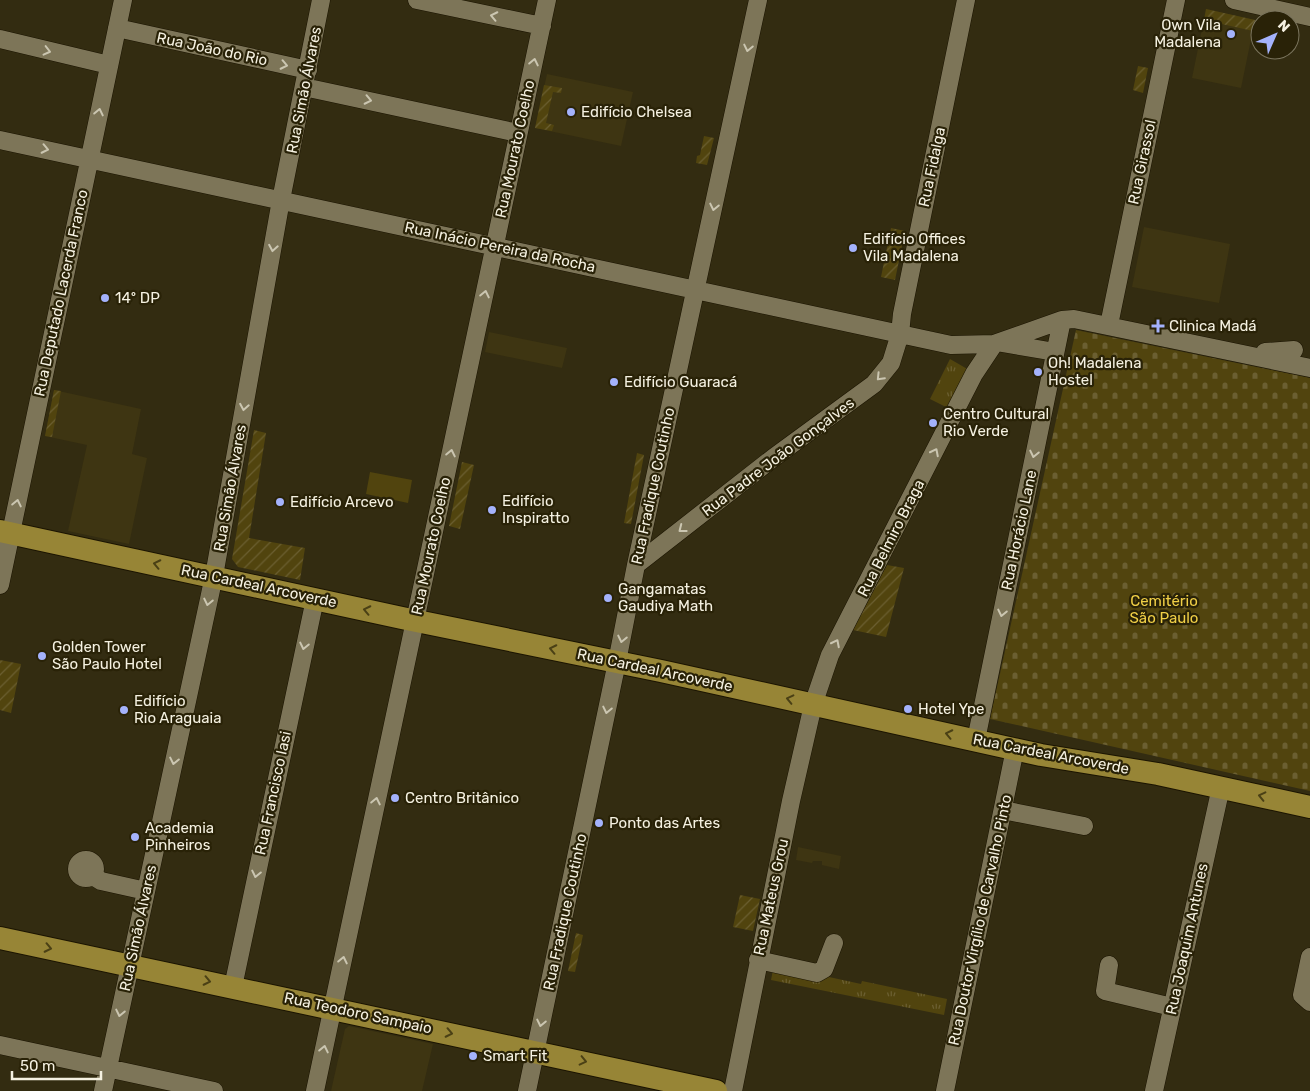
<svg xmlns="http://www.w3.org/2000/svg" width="1310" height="1091" viewBox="0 0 1310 1091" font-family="Rubik,sans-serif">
  <defs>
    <pattern id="grass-tufts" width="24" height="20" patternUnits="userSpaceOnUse" patternTransform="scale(1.25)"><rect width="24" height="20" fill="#51440e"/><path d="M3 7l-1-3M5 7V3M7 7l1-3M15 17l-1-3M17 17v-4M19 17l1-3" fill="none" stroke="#6b5f31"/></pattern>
    <pattern id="cemetery-stones" width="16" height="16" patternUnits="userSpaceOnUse" patternTransform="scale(1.25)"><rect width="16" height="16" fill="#51440e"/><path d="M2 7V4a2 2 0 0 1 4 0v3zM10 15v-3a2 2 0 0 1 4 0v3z" fill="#6b5f31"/></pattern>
    <pattern id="garden-furrows" width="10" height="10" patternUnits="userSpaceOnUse" patternTransform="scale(1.25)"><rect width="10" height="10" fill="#51440e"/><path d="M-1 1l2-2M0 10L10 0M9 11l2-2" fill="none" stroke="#6b5f31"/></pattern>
  </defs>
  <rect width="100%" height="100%" fill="#332c11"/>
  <path fill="#3e3512" d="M1206,9L1255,20L1241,88L1192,78Z
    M547,74L633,92L621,146L535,128Z
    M1144,227L1230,244L1219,303L1132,287Z
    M489,332L567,348L562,368L485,352Z
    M54,390L141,409L132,454L147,458L129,544L68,531L87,445L45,436Z
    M798,847L841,856L839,869L822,865V861H813L812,863L796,860Z
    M349,1026L433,1044L422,1091H331L345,1029Z"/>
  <path fill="url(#grass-tufts)" d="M950,359L969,370L950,409L930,399Z
    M774,965L861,984L862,981L947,999L944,1015L771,980Z"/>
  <path fill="url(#cemetery-stones)" d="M1076,330L1310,378V791L990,719Z"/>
  <path fill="url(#garden-furrows)" d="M1206,9L1255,20L1253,31L1204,20Z
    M1138,66L1148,68L1143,93L1133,90Z
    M544,85L562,88L561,93L553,92L546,123L554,125L552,131L535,128Z
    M704,136L714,138L707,165L696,163L697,156L700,155Z
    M891,228L905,231L895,280L881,277Z
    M54,390L61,391L52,437L45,436Z
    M254,430L266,433L249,538L305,548L300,580L238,567L232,559Z
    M637,453L644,455L631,524L624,523Z
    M462,462L474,465L460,529L449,526Z
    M887,565L904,568L886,637L853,630Z
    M0,660L21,664L11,713L0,710Z
    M740,895L760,899L753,931L733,927Z
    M576,933L583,935L575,972L568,971Z"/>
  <path fill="#51440e" d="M370,472L412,480L408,503L366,494Z"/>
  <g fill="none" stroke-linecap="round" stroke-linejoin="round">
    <g stroke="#1b1400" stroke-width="19">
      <path id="minor" d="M417,0L542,26
        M1234,0L1310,17
        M117,28L308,70
        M0,39L109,65
        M304,87L518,133
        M0,140L951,345L994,344L1062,320L1074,319L1310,368
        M1109,325L1176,0
        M1002,343L1055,352
        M1265,352L1294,350
        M636,565L773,458L874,384L891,363L900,334L902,314L966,0
        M0,585L123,0
        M976,740L1062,320
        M1003,810L1084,826
        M77 869a9 9 0 1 1 18 0a9 9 0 1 1-18 0Z
        M93,876L101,881L146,891
        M1310,957L1302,995L1310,1002
        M758,960L817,973L824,969L834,943
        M1109,965L1105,991L1172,1007
        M233,987L315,599
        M0,1045L214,1091
        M103,1091L214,576L281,200L321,0
        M315,1091L547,0
        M527,1091L617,662L636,565L758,0
        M733,1091L791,801L813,705L830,655L974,374L994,344
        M945,1091L1015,749
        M1154,1091L1221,787"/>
    </g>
    <g stroke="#1b1400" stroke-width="24">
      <path id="major" d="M0,531L402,618L661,671L1041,755L1158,774L1310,807
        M0,938L716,1091"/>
    </g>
    <use href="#minor" stroke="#7d7558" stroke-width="18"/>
    <use href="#major" stroke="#978536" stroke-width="22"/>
  </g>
  <defs><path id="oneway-chevron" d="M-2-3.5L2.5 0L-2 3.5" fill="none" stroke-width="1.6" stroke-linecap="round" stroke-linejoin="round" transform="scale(1.25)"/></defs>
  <g stroke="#cbc6b1">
    <use href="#oneway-chevron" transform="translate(494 16) rotate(-168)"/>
    <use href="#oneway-chevron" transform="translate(748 48) rotate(102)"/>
    <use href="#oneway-chevron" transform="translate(47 51) rotate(14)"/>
    <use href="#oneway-chevron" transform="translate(534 62) rotate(-78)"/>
    <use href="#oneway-chevron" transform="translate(284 65) rotate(12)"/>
    <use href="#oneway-chevron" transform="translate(368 100) rotate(12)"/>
    <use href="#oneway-chevron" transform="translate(99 112) rotate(-78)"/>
    <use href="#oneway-chevron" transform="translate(45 149) rotate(12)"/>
    <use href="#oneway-chevron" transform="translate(714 207) rotate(102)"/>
    <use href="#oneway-chevron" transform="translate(273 248) rotate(100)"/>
    <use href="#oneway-chevron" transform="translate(485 294) rotate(-78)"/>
    <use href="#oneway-chevron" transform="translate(880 377) rotate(134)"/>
    <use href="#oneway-chevron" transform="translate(244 407) rotate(100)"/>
    <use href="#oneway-chevron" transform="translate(935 452) rotate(-63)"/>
    <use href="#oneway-chevron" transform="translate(451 453) rotate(-78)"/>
    <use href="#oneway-chevron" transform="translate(1034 454) rotate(102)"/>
    <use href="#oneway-chevron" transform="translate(17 503) rotate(-78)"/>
    <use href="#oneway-chevron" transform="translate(682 529) rotate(142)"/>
    <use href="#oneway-chevron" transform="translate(208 602) rotate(102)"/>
    <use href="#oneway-chevron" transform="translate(1002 613) rotate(102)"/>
    <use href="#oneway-chevron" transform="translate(622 639) rotate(102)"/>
    <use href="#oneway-chevron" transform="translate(836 643) rotate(-63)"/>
    <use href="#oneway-chevron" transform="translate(304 646) rotate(102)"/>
    <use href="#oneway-chevron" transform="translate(607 710) rotate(102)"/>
    <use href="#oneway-chevron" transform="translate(174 761) rotate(102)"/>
    <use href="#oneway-chevron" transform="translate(376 801) rotate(-78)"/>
    <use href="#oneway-chevron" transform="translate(256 874) rotate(102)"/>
    <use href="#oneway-chevron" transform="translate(343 960) rotate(-78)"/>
    <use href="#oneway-chevron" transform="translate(120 1013) rotate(102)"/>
    <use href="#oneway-chevron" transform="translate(541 1023) rotate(102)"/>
    <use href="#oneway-chevron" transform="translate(324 1049) rotate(-78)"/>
  </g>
  <g stroke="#4a4015">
    <use href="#oneway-chevron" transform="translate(157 564) rotate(-168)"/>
    <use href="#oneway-chevron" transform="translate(367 610) rotate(-168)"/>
    <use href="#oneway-chevron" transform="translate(553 649) rotate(-168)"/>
    <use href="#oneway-chevron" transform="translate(790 699) rotate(-167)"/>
    <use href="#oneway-chevron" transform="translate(949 734) rotate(-168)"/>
    <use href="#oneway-chevron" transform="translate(1262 796) rotate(-167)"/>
    <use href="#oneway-chevron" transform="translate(48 948) rotate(12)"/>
    <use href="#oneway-chevron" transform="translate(207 981) rotate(12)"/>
    <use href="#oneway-chevron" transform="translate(449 1033) rotate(12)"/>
    <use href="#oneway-chevron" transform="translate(583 1061) rotate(13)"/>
  </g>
  <g fill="#a4b2fc" stroke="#292207" stroke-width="2">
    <circle cx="1231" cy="34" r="5"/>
    <circle cx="571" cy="112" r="5"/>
    <circle cx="853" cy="248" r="5"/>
    <circle cx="105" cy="298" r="5"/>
    <path d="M1155.5 318.5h5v5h5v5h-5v5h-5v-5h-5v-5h5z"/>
    <circle cx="1038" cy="372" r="5"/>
    <circle cx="614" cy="382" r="5"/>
    <circle cx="933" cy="423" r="5"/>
    <circle cx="280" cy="502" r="5"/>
    <circle cx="492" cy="510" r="5"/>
    <circle cx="608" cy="598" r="5"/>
    <circle cx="42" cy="656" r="5"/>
    <circle cx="908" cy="709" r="5"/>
    <circle cx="124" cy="710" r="5"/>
    <circle cx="395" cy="798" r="5"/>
    <circle cx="599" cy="823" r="5"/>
    <circle cx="135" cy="837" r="5"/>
    <circle cx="473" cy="1056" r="5"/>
  </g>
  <g text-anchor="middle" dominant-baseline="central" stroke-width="4.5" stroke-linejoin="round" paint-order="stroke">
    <g font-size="15" fill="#f5f1e1" stroke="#292207" text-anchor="start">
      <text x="1221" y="25" text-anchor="end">Own Vila<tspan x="1221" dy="17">Madalena</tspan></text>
      <text x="581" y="112">Edifício Chelsea</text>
      <text x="863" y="239">Edifício Offices<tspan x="863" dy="17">Vila Madalena</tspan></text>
      <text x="115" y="298">14º DP</text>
      <text x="1169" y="326">Clinica Madá</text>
      <text x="1048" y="363">Oh! Madalena<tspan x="1048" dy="17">Hostel</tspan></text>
      <text x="624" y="382">Edifício Guaracá</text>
      <text x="943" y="414">Centro Cultural<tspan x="943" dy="17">Rio Verde</tspan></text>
      <text x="502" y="501">Edifício<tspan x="502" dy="17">Inspiratto</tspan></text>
      <text x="290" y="502">Edifício Arcevo</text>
      <text x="618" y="589">Gangamatas<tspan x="618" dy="17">Gaudiya Math</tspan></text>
      <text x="52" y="647">Golden Tower<tspan x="52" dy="17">São Paulo Hotel</tspan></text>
      <text x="134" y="701">Edifício<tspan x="134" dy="17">Rio Araguaia</tspan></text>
      <text x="918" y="709">Hotel Ype</text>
      <text x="405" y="798">Centro Britânico</text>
      <text x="609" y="823">Ponto das Artes</text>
      <text x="145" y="828">Academia<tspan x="145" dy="17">Pinheiros</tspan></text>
      <text x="483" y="1056">Smart Fit</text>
    </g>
    <g font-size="15" fill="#f5f1e1" stroke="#292207">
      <text transform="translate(212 49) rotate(12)">Rua João do Rio</text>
      <text transform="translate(304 90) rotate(-79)">Rua Simão Álvares</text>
      <text transform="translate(515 149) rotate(-78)">Rua Mourato Coelho</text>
      <text transform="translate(1142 162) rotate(-78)">Rua Girassol</text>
      <text transform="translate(932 167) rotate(-78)">Rua Fidalga</text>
      <text transform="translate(500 247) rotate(12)">Rua Inácio Pereira da Rocha</text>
      <text transform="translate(61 293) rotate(-78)">Rua Deputado Lacerda Franco</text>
      <text transform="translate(778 457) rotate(-37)">Rua Padre João Gonçalves</text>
      <text transform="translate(653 486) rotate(-78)">Rua Fradique Coutinho</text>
      <text transform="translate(230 488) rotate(-80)">Rua Simão Álvares</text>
      <text transform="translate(1019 530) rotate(-78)">Rua Horácio Lane</text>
      <text transform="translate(891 538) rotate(-63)">Rua Belmiro Braga</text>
      <text transform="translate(431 546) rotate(-78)">Rua Mourato Coelho</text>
      <text transform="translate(259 586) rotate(12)">Rua Cardeal Arcoverde</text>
      <text transform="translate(655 670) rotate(12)">Rua Cardeal Arcoverde</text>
      <text transform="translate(1051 754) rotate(11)">Rua Cardeal Arcoverde</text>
      <text transform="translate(273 793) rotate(-78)">Rua Francisco Iasi</text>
      <text transform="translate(771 897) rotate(-78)">Rua Mateus Grou</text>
      <text transform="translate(565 912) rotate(-78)">Rua Fradique Coutinho</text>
      <text transform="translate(980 920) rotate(-78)">Rua Doutor Virgílio de Carvalho Pinto</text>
      <text transform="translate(138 928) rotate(-78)">Rua Simão Álvares</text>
      <text transform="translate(1187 939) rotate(-78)">Rua Joaquim Antunes</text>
      <text transform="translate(358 1013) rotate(12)">Rua Teodoro Sampaio</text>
    </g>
    <g font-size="15" fill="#f0cf46" stroke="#292207">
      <text x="1164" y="601">Cemitério<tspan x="1164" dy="17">São Paulo</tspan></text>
    </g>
  </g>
  <g transform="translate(1275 35) rotate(45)"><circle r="24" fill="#292207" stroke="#7b755e"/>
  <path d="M0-4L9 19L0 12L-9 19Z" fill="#a4b2fc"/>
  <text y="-8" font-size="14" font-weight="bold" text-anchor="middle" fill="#f5f1e1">N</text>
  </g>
  <path d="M12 1071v8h89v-8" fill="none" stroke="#f5f1e1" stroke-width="2.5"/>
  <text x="20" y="1071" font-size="15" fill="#f5f1e1" stroke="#292207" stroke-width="4" paint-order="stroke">50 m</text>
</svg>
